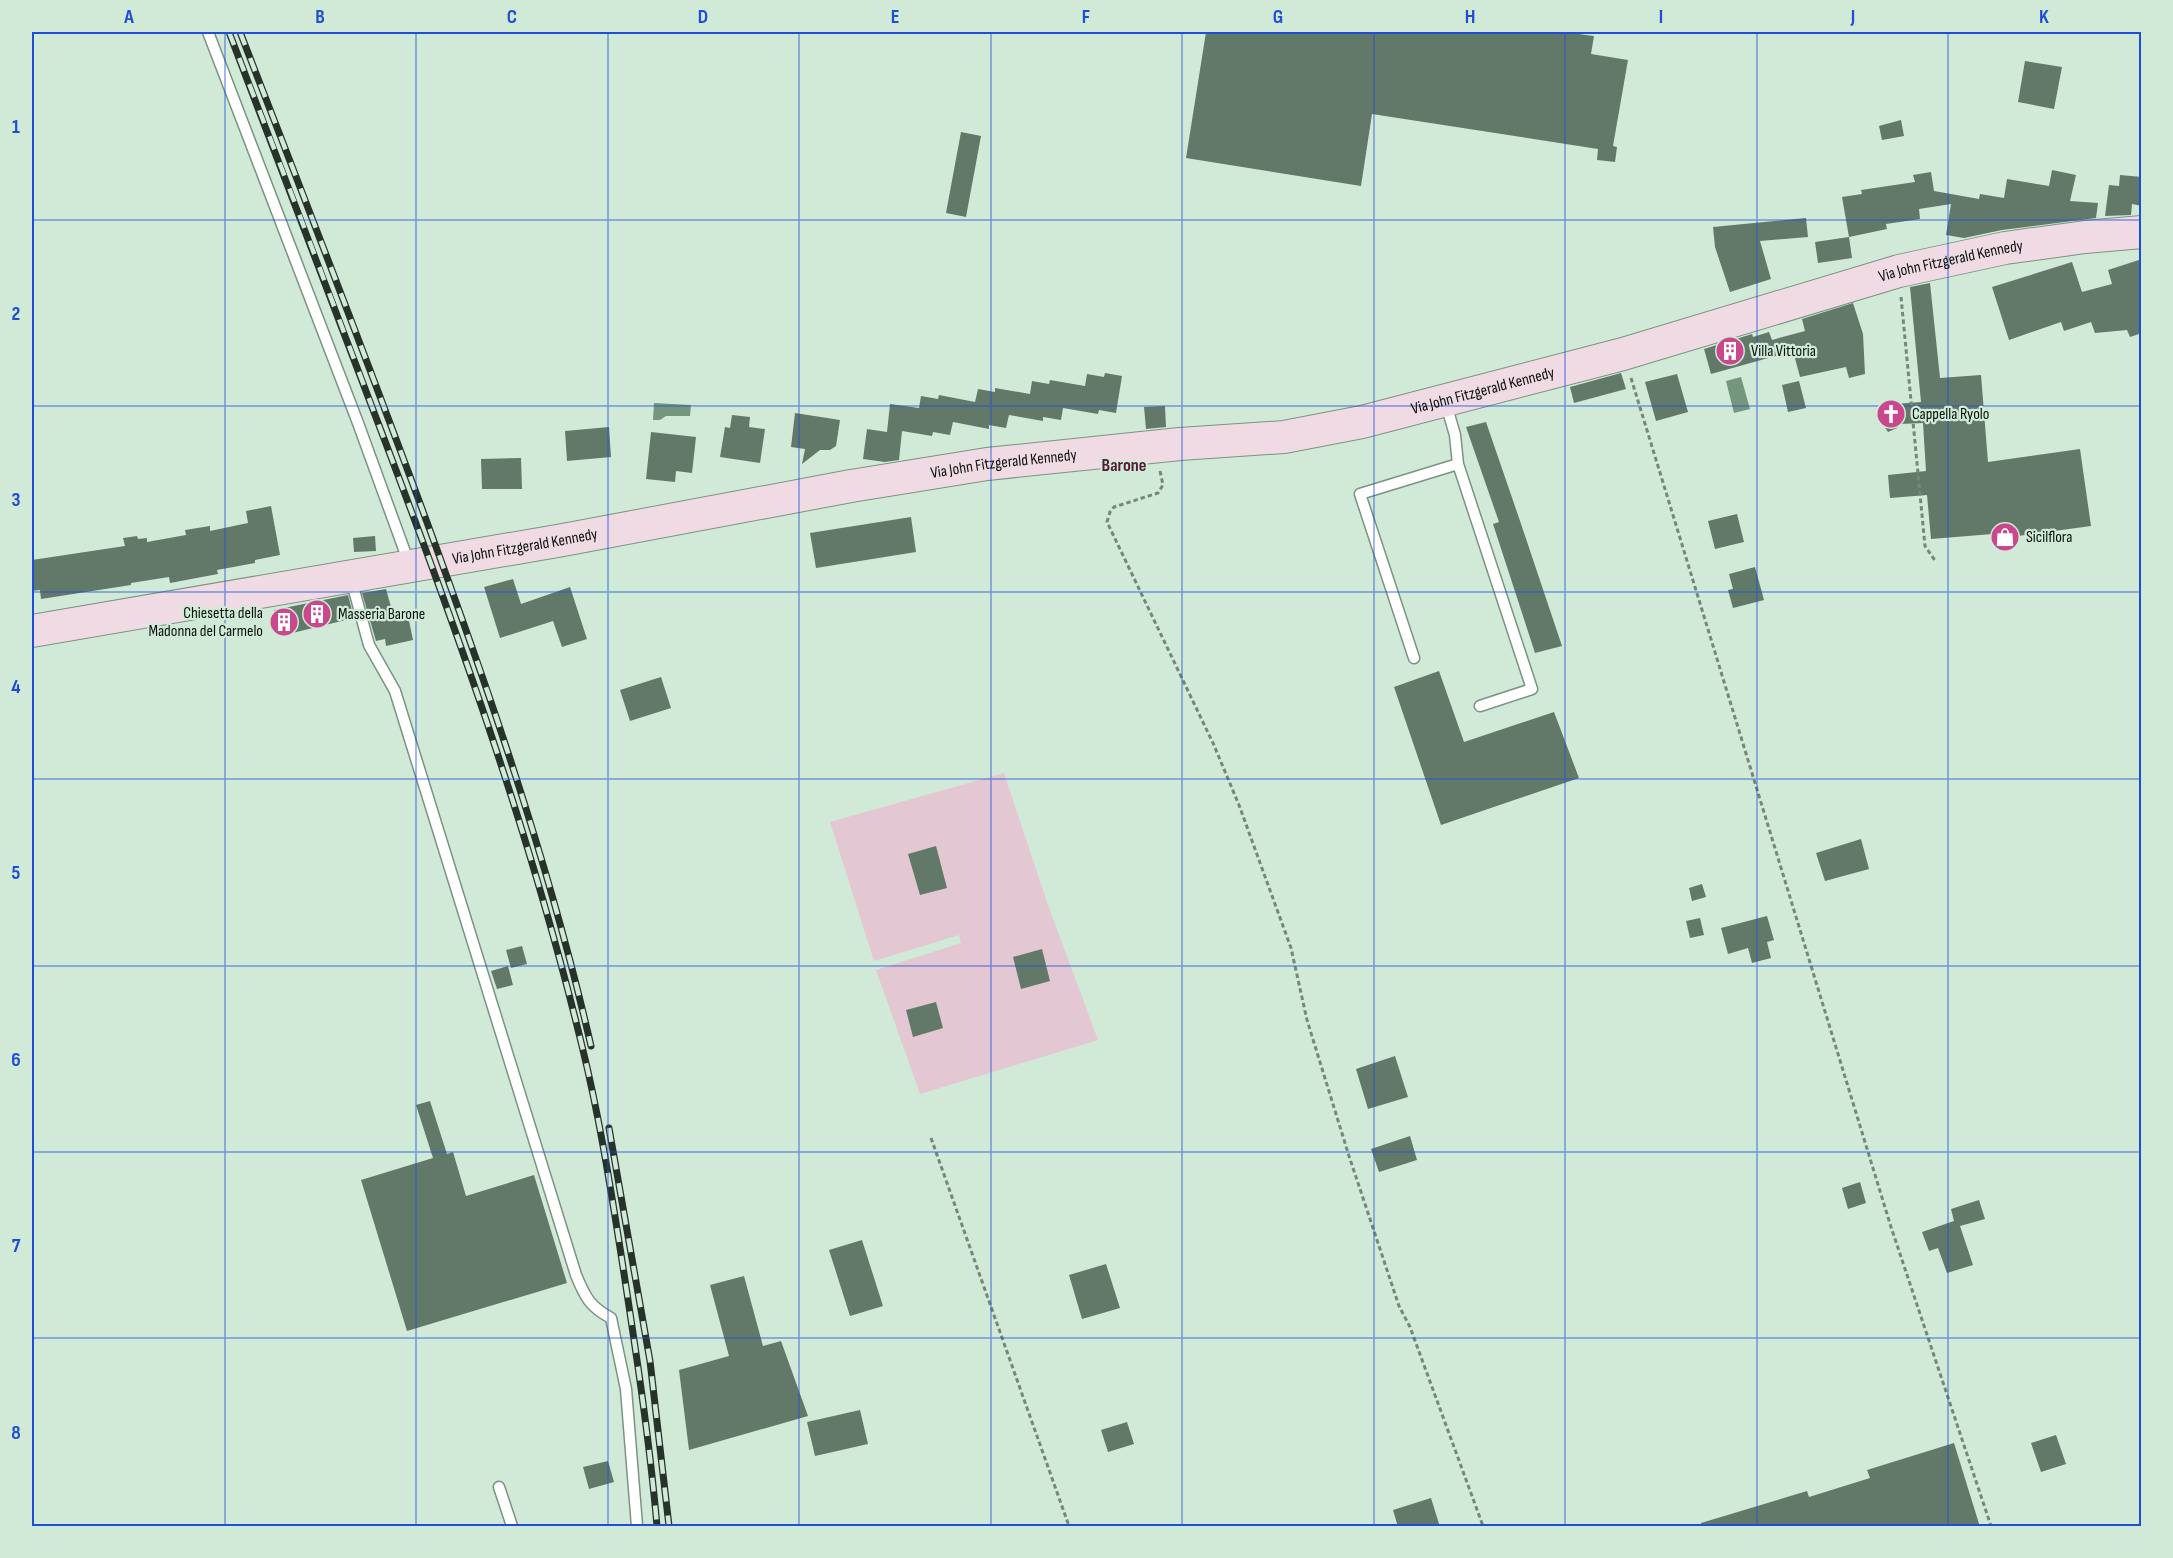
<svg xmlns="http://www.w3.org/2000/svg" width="2173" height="1558" viewBox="0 0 2173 1558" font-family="'Sofia Sans Condensed',sans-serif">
  <rect width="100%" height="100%" fill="#d1ead7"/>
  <path fill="#e3c7d2" d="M1004,773L1048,905L1098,1040L920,1094L876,970L961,943L959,935L874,961L830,822Z"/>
  <path fill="#73967d" d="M1741,377L1750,409L1734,413L1726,381Z
    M654,403L691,405L690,416H666L660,420H653Z"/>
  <path fill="#627868" d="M1206,32H1563L1594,36L1591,54L1628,60L1613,146L1617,147L1615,162L1597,160L1598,149L1372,114L1361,186L1186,158Z
    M2025,61L2062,67L2054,109L2018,102Z
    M1901,120L1904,136L1882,140L1879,126Z
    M961,132L981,136L966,217L946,213Z
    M2052,170L2076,175L2070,201L2098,203L2096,218L2002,230L1964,238L1946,235L1951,204L1919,209L1920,219L1886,224L1887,229L1849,237L1842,197L1862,194L1861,190L1915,182L1913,175L1931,172L1934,191L1979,199L1980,194L2004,198L2007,179L2049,186Z
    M2120,175L2142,177V206L2132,204L2131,215L2105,216L2109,185L2119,186Z
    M1806,218L1808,237L1760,241L1771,279L1730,292L1715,247L1713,227Z
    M1849,237L1852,258L1818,263L1815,242Z
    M2142,259V333L2130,337L2127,330L2095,333L2091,322L2064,331L2061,322L2009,340L1992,287L2072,262L2082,292L2112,284L2108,270Z
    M1930,283L1940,378L1981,375L1988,462L2080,449L2091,526L2018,536L2017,532L1931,539L1927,495L1890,498L1888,475L1926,471L1923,423L1899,424L1897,428L1888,432L1881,421L1880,405L1921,402L1910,287Z
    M1853,303L1863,334L1865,374L1849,378L1846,367L1800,377L1793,351L1711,374L1704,349L1752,334L1753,337L1769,332L1772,340L1805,331L1802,319Z
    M1105,373L1122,376L1116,413L1099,410L1098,414L1063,408L1061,420L1043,417V421L1009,415L1006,428L989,425V429L953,422L950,435L933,432L932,436L902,431L899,460L885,462L863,459L867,429L887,432L890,404L919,408L921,396L938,399L939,395L975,402L978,389L995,392V388L1030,394L1032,381L1049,384L1050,380L1085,386L1087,374L1104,377Z
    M1621,373L1626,389L1574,403L1570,387Z
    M1677,374L1688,412L1656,421L1645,382Z
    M1799,381L1806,408L1788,412L1782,385Z
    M1165,406L1166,427L1146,429L1144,407Z
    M795,413L840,420L836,446L830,450H820L802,464L805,449L791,447Z
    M732,415L750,417L749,427L765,429L760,463L720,457L725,427L730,428Z
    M1486,422L1518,515L1562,646L1535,653L1493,524L1499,522L1466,427Z
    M609,427L611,457L567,461L565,431Z
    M651,432L696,437L692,473L676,471L675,482L646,479Z
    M521,458L522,489H482L481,459Z
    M271,506L280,555L255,560V563L217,570L218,574L170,583L169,577L131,583V585L41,599L40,590L32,591V560L125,546L123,538L137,536L138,539L147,538V542L186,535L185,530L210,526V531L248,523L246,511Z
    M1737,514L1744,542L1715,549L1708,521Z
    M911,517L916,552L816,568L810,533Z
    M375,536L376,551L354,552L353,538Z
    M1755,567L1764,600L1733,608L1728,590L1733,589L1729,574Z
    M513,579L521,604L570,587L587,639L562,647L553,621L500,638L484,587Z
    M386,589L393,614L407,611L413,640L386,646L385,639L376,641L362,593Z
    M348,595L354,618L280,636L274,610Z
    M1439,671L1464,742L1554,712L1579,778L1441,825L1394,687Z
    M661,677L671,708L630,721L620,690Z
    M1861,839L1869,869L1825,881L1816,853Z
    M936,846L947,888L920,895L908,854Z
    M1702,884L1706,897L1692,901L1689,888Z
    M1767,916L1774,940L1767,942L1771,958L1752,963L1748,948L1728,954L1721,928Z
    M1700,918L1704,935L1690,938L1686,921Z
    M522,946L527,964L511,968L506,950Z
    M1042,949L1050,981L1021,989L1013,957Z
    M508,966L513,985L497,989L491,971Z
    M936,1002L943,1028L913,1037L906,1010Z
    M1395,1056L1408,1097L1368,1109L1356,1069Z
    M430,1101L447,1154L453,1152L466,1196L534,1175L567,1283L407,1331L361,1180L433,1158L416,1105Z
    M1410,1136L1417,1160L1379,1172L1371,1149Z
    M1860,1182L1866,1203L1848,1209L1842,1188Z
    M1979,1200L1985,1219L1960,1226L1973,1265L1947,1273L1938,1248L1929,1251L1922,1232L1954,1221L1951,1209Z
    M862,1240L883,1306L850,1316L829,1250Z
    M1106,1264L1120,1308L1082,1319L1069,1275Z
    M744,1276L763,1346L781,1341L808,1416L689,1450L679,1370L729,1356L710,1285Z
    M860,1410L868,1444L815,1456L807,1422Z
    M1127,1422L1134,1444L1108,1452L1101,1430Z
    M2056,1435L2066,1464L2041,1472L2031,1443Z
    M1954,1443L1980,1527H1701V1523L1807,1491L1809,1497L1870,1478L1867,1470Z
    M608,1461L614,1482L589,1489L583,1467Z
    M1431,1498L1440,1527H1398L1393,1510Z"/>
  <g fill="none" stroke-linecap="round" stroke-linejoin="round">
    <g stroke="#7b9382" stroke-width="13">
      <path id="lane" d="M208,32L358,423L409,563
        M1446,404L1455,435L1458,464L1532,689L1480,706
        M351,579L369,645L395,691L576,1275C585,1297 590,1307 611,1318L626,1389L637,1526
        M1414,658L1360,494L1458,464
        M499,1487L512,1526"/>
    </g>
    <g stroke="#7b9382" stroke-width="34">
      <g id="secondary">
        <path id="s1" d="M32,631L563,540L851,486L987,464L1180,444L1284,437L1362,422L1623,354L1899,271L2005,248L2085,237L2142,232"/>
      </g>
    </g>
    <path stroke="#76877a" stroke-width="3" stroke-dasharray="4.5 3" stroke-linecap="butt" d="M1901,297L1925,546L1936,562
      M1631,378L1891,1227L1991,1526
      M1160,471L1163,485L1158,493L1114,507L1110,512L1107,522L1213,743L1239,805L1291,948L1307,1020L1349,1156L1399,1306L1410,1327L1483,1526
      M931,1138L1069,1526"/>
    <use href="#lane" stroke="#fff" stroke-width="10"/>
    <use href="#secondary" stroke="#f0dae4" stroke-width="32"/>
    <g stroke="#27322a" stroke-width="7">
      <path id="rail" d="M229,32C280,163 330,295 380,428C457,630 531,835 582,1046C599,1115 610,1184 621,1254C635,1345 649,1435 657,1526
        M240,32C301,189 362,347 421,506C486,682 549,862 591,1046
        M609,1128L650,1361L669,1526"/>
    </g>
    <use href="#rail" stroke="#d1ead7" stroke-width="4.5" stroke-dasharray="14" stroke-linecap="butt"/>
  </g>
  <path fill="none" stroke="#1d4ed8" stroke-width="1.5" stroke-opacity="0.55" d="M225,32V1526M416,32V1526M608,32V1526M799,32V1526M991,32V1526M1182,32V1526M1374,32V1526M1565,32V1526M1757,32V1526M1948,32V1526M32,220H2142M32,406H2142M32,592H2142M32,779H2142M32,966H2142M32,1152H2142M32,1338H2142"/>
  <defs>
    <g id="building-disc" transform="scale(1.5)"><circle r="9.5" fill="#ca478d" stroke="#d1ead7"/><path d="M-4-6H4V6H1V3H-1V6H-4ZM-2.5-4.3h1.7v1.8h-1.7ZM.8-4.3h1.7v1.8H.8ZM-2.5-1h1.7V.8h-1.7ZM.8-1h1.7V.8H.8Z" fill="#fff"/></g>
    <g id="church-disc" transform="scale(1.5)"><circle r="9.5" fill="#ca478d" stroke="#d1ead7"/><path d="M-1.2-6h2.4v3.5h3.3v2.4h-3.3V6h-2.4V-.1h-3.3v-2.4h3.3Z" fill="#fff"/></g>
    <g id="shop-disc" transform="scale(1.5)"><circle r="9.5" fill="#ca478d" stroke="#d1ead7"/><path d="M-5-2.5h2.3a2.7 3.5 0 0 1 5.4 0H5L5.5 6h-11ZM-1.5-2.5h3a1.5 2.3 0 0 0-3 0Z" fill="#fff"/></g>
  </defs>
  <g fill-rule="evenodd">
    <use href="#building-disc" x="1730" y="351"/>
    <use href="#church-disc" x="1891" y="414"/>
    <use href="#shop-disc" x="2005" y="537"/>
    <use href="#building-disc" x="317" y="614"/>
    <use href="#building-disc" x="284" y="622"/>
  </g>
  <g text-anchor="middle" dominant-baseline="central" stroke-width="4.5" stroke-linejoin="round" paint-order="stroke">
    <g font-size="16" fill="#08100a" stroke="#d1ead7">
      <text stroke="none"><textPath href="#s1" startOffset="1958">Via John Fitzgerald Kennedy</textPath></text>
      <text stroke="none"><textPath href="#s1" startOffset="1472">Via John Fitzgerald Kennedy</textPath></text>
      <text stroke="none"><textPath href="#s1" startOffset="986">Via John Fitzgerald Kennedy</textPath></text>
      <text stroke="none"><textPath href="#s1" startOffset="500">Via John Fitzgerald Kennedy</textPath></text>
    </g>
    <g font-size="16" fill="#08100a" stroke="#d1ead7" text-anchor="start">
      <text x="1751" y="351">Villa Vittoria</text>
      <text x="1912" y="414">Cappella Ryolo</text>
      <text x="2026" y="537">Sicilflora</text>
      <text x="263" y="613" text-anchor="end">Chiesetta della<tspan x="263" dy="18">Madonna del Carmelo</tspan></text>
      <text x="338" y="614">Masseria Barone</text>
    </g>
    <g font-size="18" font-weight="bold" fill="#561739" stroke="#d1ead7">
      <text x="1124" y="465">Barone</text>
    </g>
  </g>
  <rect width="2173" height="1558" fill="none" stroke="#d1ead7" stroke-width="66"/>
  <rect x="33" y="33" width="2107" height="1492" fill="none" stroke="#1d4ed8" stroke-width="2"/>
  <g font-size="20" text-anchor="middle" font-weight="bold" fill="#1d4ed8">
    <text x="129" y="23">A</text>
    <text x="320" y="23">B</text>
    <text x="512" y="23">C</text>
    <text x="703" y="23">D</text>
    <text x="895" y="23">E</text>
    <text x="1086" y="23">F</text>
    <text x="1278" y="23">G</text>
    <text x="1470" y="23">H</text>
    <text x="1661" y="23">I</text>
    <text x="1853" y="23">J</text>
    <text x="2044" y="23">K</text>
    <text x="16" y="133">1</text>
    <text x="16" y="320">2</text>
    <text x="16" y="506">3</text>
    <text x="16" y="693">4</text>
    <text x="16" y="879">5</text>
    <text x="16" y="1066">6</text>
    <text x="16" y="1252">7</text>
    <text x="16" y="1439">8</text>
  </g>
</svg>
